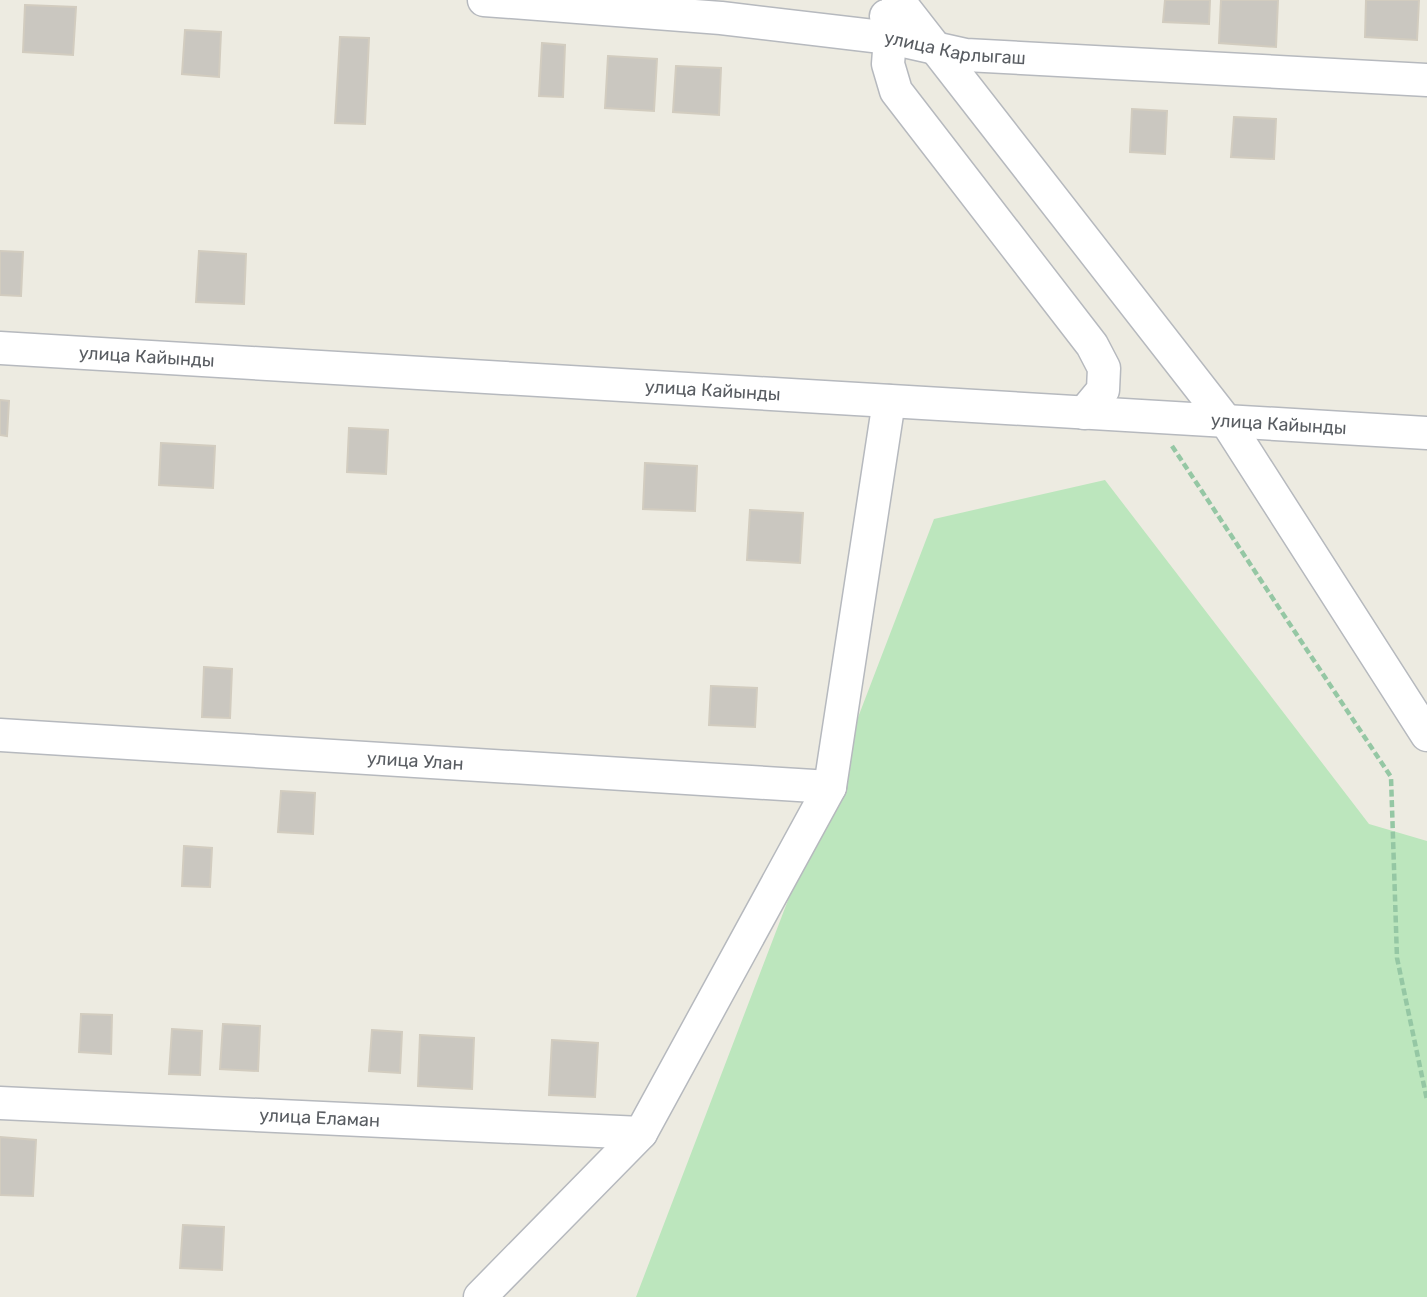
<svg xmlns="http://www.w3.org/2000/svg" width="1427" height="1297" viewBox="0 0 1427 1297" font-family="Rubik,sans-serif">
  <rect width="100%" height="100%" fill="#edebe1"/>
  <path fill="#bce6bd" d="M1105,480L1369,824L1427,841V1297H636L934,519Z"/>
  <path fill="#cac7c0" stroke="#d2ccbf" stroke-width="2" d="M1165,0H1210L1209,24L1163,22Z
    M1221,0H1278L1276,47L1219,43Z
    M1366,0H1419L1417,40L1365,37Z
    M25,5L76,7L73,55L23,52Z
    M185,30L221,32L219,77L182,74Z
    M340,37L369,38L365,124L335,123Z
    M542,43L565,45L563,97L539,96Z
    M608,56L657,59L654,111L605,108Z
    M676,66L721,68L719,115L673,112Z
    M1132,109L1167,111L1165,154L1130,152Z
    M1234,117L1276,119L1274,159L1231,157Z
    M0,251L23,252L21,296L0,295Z
    M199,251L246,254L244,304L196,302Z
    M0,400L9,401L7,436L0,435Z
    M349,428L388,430L386,474L347,472Z
    M161,443L215,446L213,488L159,485Z
    M645,463L697,466L695,511L643,509Z
    M750,510L803,513L800,563L747,560Z
    M204,667L232,669L230,718L202,717Z
    M711,686L757,688L755,727L709,725Z
    M281,791L315,793L313,834L278,832Z
    M184,846L212,848L210,887L182,886Z
    M81,1014L112,1015L111,1054L79,1052Z
    M223,1024L260,1026L258,1071L220,1069Z
    M172,1029L202,1031L200,1075L169,1074Z
    M372,1030L402,1032L400,1073L369,1071Z
    M420,1035L474,1038L472,1089L418,1086Z
    M552,1040L598,1043L595,1097L549,1095Z
    M0,1137L36,1140L33,1196L0,1195Z
    M183,1225L224,1227L222,1270L180,1268Z"/>
  <g fill="none" stroke-linecap="round" stroke-linejoin="round">
    <g stroke="#b6b9be" stroke-width="35">
      <g id="minor">
        <path id="s1" d="M484,0L721,18L890,38L966,55L1427,80"/>
        <path d="M898,0L1226,421L1427,735"/>
        <path d="M886,16L890,38L888,64L896,91L1092,345L1104,368L1103,390L1084,413"/>
        <path id="s2" d="M0,348L1427,433"/>
        <path id="s3" d="M0,735L830,787"/>
        <path id="s4" d="M0,1103L641,1133"/>
        <path d="M480,1297L641,1133L830,787L889,401"/>
      </g>
    </g>
    <path stroke="#95c7a4" stroke-width="4.5" stroke-dasharray="7 3.5" stroke-linecap="butt" d="M1172,446L1391,777L1397,958L1427,1100"/>
    <use href="#minor" stroke="#fff" stroke-width="32"/>
  </g>
  <g text-anchor="middle" dominant-baseline="central" stroke-width="5" stroke-linejoin="round" paint-order="stroke">
    <g font-size="18" fill="#595d62" stroke="#fff">
      <text stroke="none"><textPath href="#s1" startOffset="474">улица Карлыгаш</textPath></text>
      <text stroke="none"><textPath href="#s2" startOffset="147">улица Кайынды</textPath></text>
      <text stroke="none"><textPath href="#s2" startOffset="714">улица Кайынды</textPath></text>
      <text stroke="none"><textPath href="#s2" startOffset="1281">улица Кайынды</textPath></text>
      <text stroke="none"><textPath href="#s3" startOffset="416">улица Улан</textPath></text>
      <text stroke="none"><textPath href="#s4" startOffset="320">улица Еламан</textPath></text>
    </g>
  </g>
</svg>
